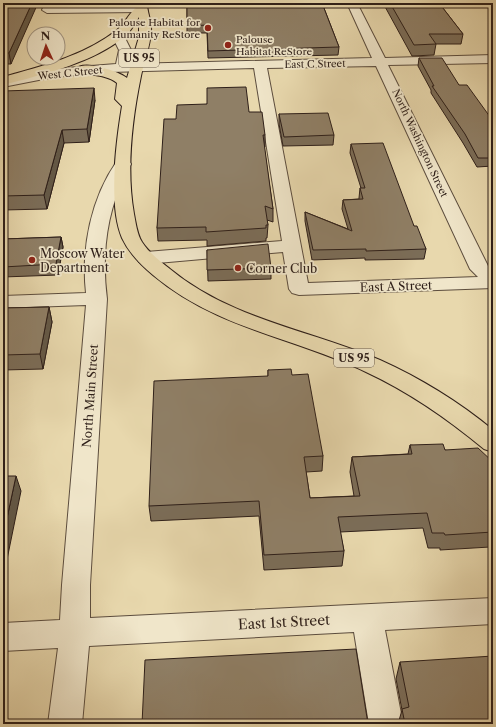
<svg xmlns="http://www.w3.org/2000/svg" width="496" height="727" viewBox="0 0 496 727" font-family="'Libre Caslon Text',serif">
  <rect width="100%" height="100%" fill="#e8d8ad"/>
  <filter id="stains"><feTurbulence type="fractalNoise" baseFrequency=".005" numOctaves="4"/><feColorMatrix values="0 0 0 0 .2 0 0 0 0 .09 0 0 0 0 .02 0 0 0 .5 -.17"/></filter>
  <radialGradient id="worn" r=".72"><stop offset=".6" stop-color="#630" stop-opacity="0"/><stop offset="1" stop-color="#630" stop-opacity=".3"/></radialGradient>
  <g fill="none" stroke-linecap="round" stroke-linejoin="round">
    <g stroke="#5c4d3e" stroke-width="2">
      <path id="minor" d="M45,3H55L54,7L141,6L146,9L141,12L47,13L42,10Z
        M347,3H357L385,58L493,55V63L388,65L488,266L493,270V288L299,295L292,293L289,289L283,252L146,264L139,262L137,258L139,254L146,252L282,241L254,68L110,72L54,77L3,87V79L54,69L116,64L119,50L114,40L120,29L124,28L130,31L126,40L131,50L129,64L372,58ZM376,66L470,269L478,277L308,283L267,68Z
        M123,159L129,161L131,164C107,206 101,252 107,299L90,585V618L493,598V624L385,630L403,724H369L354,632L89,646L82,724H48L58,648L3,651V623L60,620L62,585L86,305L3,308V296L86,293C81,248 91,198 117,161Z"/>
    </g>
    <g stroke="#2e1f19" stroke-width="2">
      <path id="highway" d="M137,3H147C147,13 152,21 151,32C150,47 144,61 141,76C132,120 126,169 134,214C136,224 137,234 142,242C149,253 160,261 170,269C230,319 310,330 380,360C420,378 459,402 493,430V452L484,449C448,419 409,392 366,372C293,337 217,329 153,275C141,265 129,253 122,238C108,205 116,142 122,106L115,99L117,83C104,72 79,76 75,70C82,59 118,71 127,78L139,37V17C136,22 133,27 129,32C101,61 41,75 3,85V77C42,66 84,56 117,30C125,24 128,14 137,7Z"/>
    </g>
    <use href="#minor" fill="#f0e6ca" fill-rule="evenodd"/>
    <use href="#highway" fill="#e8d8ad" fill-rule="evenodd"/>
  </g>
  <path fill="#7b6d58" stroke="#2e1f19" d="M3,3L11,64H3Z
    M237,3H322L339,47L338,55L208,58L207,33H187V6L237,5Z
    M383,3H439L463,34L461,44H436L434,55L412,56Z
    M419,58L459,85L493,121V166L477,167L463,143L431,93V90L418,66Z
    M3,91L95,100L89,142L64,143L47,209L3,210Z
    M207,104L249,112L265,135V147H264L273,209V222L267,220L268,225L267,238H266V241L207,246V240L158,241L157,228L176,119Z
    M279,114L334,135L333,145L283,146L279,124Z
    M351,144L414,226L426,249L424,259L365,260V258L312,260L305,221V212L348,229L342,209L343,200L359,199V198L360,188H361L350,153Z
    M61,237L63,247L58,275L3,277V239Z
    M207,250L271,268V279L208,281Z
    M49,307L52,322L43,369L3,370V308Z
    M268,370L292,375L323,456L322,471L306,472L310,498L354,496L350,472L352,457L408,454L410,445L445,450L493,462V540L490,547L440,550V548H428L423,528L340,532L344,551L342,566L264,570L259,516L151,521L149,506L268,376Z
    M400,662L493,724H398L402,710L396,679Z"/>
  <path fill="#645947" stroke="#2e1f19" d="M32,3H38L11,64L9,53Z
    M94,88L95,100L89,142L87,129Z
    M62,130L64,143L47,209L44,195Z
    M61,237L63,247L58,275L56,264Z
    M49,307L52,322L43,369L40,354Z
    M16,476L21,491L3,579V537Z"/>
  <path fill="#8f7f66" stroke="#2e1f19" d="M3,3H32L9,53H3Z
    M238,3H322L339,47L208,51L207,25L187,26V6L238,5Z
    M390,3H439L463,34H429L436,44L414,45Z
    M419,58H442L459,85H467L493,121V158H478L465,134L432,86H434Z
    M246,87L249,112H262L265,135H263L273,209L265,206L268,225H266V228L206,232V227L157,228L164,119H176L177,105L207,104V88Z
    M94,88L87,129L62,130L44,195L3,196V91Z
    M328,113L334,135L284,137L279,114Z
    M383,143L414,226H417L426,249L366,251V249L313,250L305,212L352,231L343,200L363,199L360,188H365L351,144Z
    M61,237L56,264L3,267V239Z
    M268,244L271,268L207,270V250Z
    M49,307L40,354L3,355V308Z
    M291,369L292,375L308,374L323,456L304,457L310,498L360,496L352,457L412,454L410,445L443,444L445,450L478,448L493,462V514H489L493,525V532L445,535L444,533H432L427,513L338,517L344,551L264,555L259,501L149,506L154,381L268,376V370Z
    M3,476H16L3,537Z
    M356,649L368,724H142L145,660Z
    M493,656V724H405L402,709L409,707L400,662Z"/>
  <g fill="#8f2418" stroke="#f0e6ca" stroke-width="1.5">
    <circle cx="208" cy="28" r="4"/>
    <circle cx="228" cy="45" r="4"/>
    <circle cx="32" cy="260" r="4"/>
    <circle cx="238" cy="268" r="4"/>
  </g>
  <g text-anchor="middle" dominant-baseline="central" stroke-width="3.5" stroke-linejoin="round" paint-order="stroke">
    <g font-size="10" fill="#2e1f19" stroke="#f0e6ca" text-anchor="end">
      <text x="200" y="22">Palouse Habitat for<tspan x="200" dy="12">Humanity ReStore</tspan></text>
      <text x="236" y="39" text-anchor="start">Palouse<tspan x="236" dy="12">Habitat ReStore</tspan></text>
    </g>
    <g font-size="10" fill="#2e1f19" stroke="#f0e6ca">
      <text transform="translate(315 64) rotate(-1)">East C Street</text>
      <text transform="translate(70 73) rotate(-6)">West C Street</text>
      <text transform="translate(420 143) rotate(65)">North Washington Street</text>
    </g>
    <g fill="#f0e6ca" stroke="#685b4e" stroke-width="1">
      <rect x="119" y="49" width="40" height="18" rx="3"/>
      <rect x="334" y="349" width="40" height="18" rx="3"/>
    </g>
    <g font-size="11" font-weight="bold" fill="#2e1f19">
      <text x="139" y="58">US 95</text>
      <text x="354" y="358">US 95</text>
    </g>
    <g font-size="12" fill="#2e1f19" stroke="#f0e6ca" text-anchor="start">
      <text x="40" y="253">Moscow Water<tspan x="40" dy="14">Department</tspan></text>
      <text x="246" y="268">Corner Club</text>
    </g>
    <g font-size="12" fill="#2e1f19" stroke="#f0e6ca">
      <text transform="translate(396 286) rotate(-2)">East A Street</text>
      <text transform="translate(90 396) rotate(-86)">North Main Street</text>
    </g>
    <g font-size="14" fill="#2e1f19" stroke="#f0e6ca">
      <text transform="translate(284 622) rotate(-3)">East 1st Street</text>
    </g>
  </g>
  <rect width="496" height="727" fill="none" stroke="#e8d8ad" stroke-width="16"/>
  <rect x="4" y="4" width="488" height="719" fill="none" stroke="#2e1f19" stroke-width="2"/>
  <rect x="8" y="8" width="480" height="711" fill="none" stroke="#2e1f19"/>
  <g transform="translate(46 46) rotate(357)"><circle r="19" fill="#f0e6ca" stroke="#a29683"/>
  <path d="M0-3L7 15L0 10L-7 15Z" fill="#8f2418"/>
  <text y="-6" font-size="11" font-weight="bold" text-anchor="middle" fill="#2e1f19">N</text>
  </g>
  <rect width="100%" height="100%" filter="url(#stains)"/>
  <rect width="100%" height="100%" fill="url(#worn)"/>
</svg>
